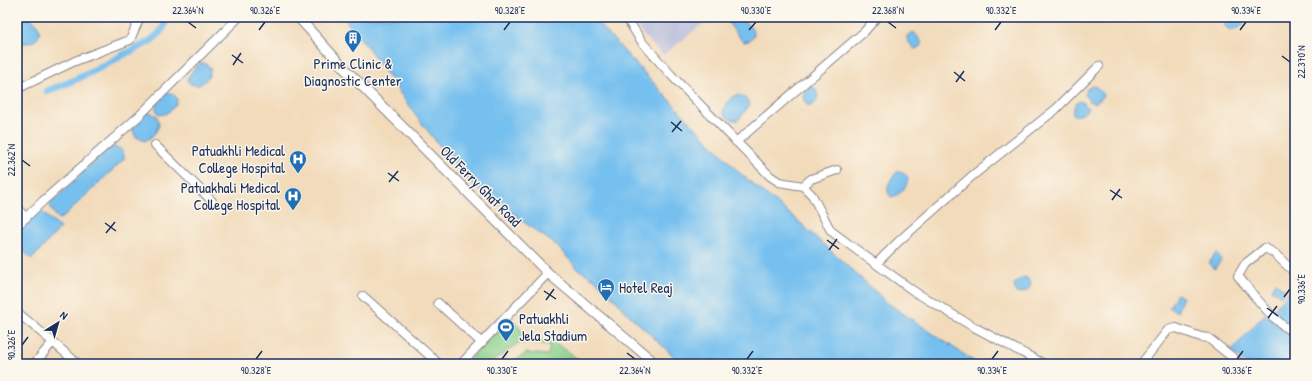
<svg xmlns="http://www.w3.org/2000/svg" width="1312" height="381" viewBox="0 0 1312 381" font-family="'Patrick Hand',sans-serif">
  <rect width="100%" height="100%" fill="#fbf7ec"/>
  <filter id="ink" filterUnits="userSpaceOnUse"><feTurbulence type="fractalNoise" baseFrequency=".025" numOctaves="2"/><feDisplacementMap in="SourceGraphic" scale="8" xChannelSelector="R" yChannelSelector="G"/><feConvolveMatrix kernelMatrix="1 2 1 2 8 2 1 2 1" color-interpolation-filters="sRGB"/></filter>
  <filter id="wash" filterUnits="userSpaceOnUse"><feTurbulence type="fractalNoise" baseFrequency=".012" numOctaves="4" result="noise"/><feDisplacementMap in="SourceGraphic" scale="16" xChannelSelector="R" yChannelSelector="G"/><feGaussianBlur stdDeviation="0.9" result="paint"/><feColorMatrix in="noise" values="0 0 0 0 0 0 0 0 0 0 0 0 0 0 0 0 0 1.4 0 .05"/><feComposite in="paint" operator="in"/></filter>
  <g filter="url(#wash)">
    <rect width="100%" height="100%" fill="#f2dbbb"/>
    <path fill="#bfc2dd" d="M632,17H713L700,26L663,55L643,35Z"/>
    <path fill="#89d08b" stroke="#528074" d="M507,321C521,324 520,329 525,340C553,339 563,346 583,364H508L527,353L548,355L550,345L529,342L517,344L489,364H465Z"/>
    <path fill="#76c0ef" stroke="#4878a6" d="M343,17H594L597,22L689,121L742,175L796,219L889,304L978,364H682L627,313L609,293L593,278L579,270L555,244L536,231L508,210L477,188L462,174L416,116L369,49Z
      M733,17C743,17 752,26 754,35L749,41L743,42L730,25L728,22L729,19Z
      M1232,17H1239L1243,23V25L1232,31L1227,28L1224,25Z
      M29,18C38,22 45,34 34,41C31,43 26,43 22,43L17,38V24L21,19Z
      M914,32L922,43V45L916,49L913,48L907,39V36Z
      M204,63L210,67C211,76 206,81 199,85C194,85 190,85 187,80C191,73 195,64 204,63Z
      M809,86L814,87C820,94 819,104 809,106C801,101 802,93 809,86Z
      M1091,86C1097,86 1100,90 1103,95L1101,99L1094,103L1089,101L1085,95L1087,89Z
      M167,92C173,94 177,95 177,102C172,112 155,124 156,104Z
      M737,95L743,97L749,102V106L738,120C731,121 726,118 723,112C726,104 729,97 737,95Z
      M1080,101L1084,103L1088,108C1084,114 1081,116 1074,115L1072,112L1076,103Z
      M147,111L157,116L159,125C156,133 152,138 144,141L135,136C129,121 136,121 147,111Z
      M112,147C120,147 125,151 124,159L63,217L59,219L55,215L49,205L104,152Z
      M898,171L903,172L908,177C908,186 901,195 891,197C883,189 891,178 898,171Z
      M38,208L60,228L32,259L17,245V232Z
      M1216,253L1222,259L1215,269L1209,263Z
      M1024,277L1027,278L1031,284C1029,291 1023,294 1016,293L1014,285L1016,282Z
      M1275,282L1285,290L1281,296L1271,289Z
      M1295,284V332L1272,312Z
      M1177,294L1183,297L1177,312L1169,307Z
      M1265,314L1295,339V364H1245L1231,351Z"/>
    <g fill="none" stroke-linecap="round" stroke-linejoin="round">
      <path stroke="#76c0ef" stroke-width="7" d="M47,91C72,82 96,71 119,57C137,47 163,41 167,17"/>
    </g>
  </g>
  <g filter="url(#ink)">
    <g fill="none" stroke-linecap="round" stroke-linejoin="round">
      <g stroke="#86858c" stroke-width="10">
        <path id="minor" d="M626,17L642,42L672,76L770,176L779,182L803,186L811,179L837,170
          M17,89L75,61L130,40L140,17
          M736,142L864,32L877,17
          M155,145L212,201
          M803,186L812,195L831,231L854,248L915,292L972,326L1044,364
          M17,208L26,218
          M17,226L43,201L138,117L239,17
          M876,264L899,241L972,176L1056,109L1099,66
          M1295,273L1274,253L1265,248L1245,264L1238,276L1256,298L1273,317L1295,335
          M363,296L439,364
          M438,303L482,343
          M17,312C37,329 58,346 78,364
          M34,364L52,343
          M461,364L548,273
          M1141,364L1168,330L1176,328L1201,337L1208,338L1241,364"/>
      </g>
      <g stroke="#86858c" stroke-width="11">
        <path id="tertiary" d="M298,17L344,68L548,273L656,364"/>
      </g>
      <use href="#minor" stroke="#fff" stroke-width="8"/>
      <use href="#tertiary" stroke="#fff" stroke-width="9"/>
    </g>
  </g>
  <path fill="none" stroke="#1b2f5e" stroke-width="1.5" d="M188,22L196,28M888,22L896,28M259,30L265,22M504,30L510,22M749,30L756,22M995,30L1001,22M1240,30L1246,22M232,55L243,63M1282,56L1290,62M233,65L241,53M954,72L965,81M956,82L964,71M671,122L682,131M672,132L681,121M22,160L30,166M388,173L399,181M389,182L398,171M1110,190L1122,198M1112,200L1120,189M105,223L116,231M106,233L115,222M827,240L839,249M829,250L837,239M544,291L556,299M1284,297L1290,289M546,300L554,289M1267,308L1278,316M1268,318L1277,306M22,345L28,337M627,353L635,359M256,359L262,351M502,359L508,351M747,359L753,351M992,359L998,351M1237,359L1243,351"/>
  <defs>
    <g id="building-pin" transform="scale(0.9)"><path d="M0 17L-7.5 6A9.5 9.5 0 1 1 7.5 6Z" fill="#1f6fb2" stroke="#fbf7ec"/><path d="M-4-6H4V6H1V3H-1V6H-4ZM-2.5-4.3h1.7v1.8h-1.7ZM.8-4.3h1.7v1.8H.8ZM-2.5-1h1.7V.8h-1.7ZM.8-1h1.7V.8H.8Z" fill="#fff"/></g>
    <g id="hospital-pin" transform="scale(0.9)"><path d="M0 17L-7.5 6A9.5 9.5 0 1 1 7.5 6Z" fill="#1f6fb2" stroke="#fbf7ec"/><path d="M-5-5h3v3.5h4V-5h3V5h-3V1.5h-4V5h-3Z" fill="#fff"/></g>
    <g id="hotel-pin" transform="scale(0.9)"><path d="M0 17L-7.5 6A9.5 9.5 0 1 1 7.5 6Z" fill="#1f6fb2" stroke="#fbf7ec"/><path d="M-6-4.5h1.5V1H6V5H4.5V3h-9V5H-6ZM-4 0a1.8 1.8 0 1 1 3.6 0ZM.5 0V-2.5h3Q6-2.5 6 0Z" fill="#fff"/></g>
    <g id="stadium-pin" transform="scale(0.9)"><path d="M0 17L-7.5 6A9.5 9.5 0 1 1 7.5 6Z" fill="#1f6fb2" stroke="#fbf7ec"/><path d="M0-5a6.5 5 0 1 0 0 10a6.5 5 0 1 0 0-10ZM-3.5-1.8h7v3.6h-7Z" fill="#fff"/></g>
  </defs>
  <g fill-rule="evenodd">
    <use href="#building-pin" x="353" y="38"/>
    <use href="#hospital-pin" x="298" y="159"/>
    <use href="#hospital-pin" x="293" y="196"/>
    <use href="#hotel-pin" x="606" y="287"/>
    <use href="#stadium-pin" x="506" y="327"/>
  </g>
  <g text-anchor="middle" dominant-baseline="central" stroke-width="3" stroke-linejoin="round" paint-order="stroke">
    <g font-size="15" fill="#1b2f5e" stroke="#fbf7ec" text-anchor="end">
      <text x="353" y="63" text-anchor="middle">Prime Clinic &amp;<tspan x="353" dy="17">Diagnostic Center</tspan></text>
      <text x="285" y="150">Patuakhli Medical<tspan x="285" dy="17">College Hospital</tspan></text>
      <text x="280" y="187">Patuakhali Medical<tspan x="280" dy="17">College Hospital</tspan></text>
      <text x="619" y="287" text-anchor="start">Hotel Reaj</text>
      <text x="519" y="318" text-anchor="start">Patuakhli<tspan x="519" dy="17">Jela Stadium</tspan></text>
    </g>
    <g font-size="15" fill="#1b2f5e" stroke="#fbf7ec">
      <text transform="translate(481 186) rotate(45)">Old Ferry Ghat Road</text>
    </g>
  </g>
  <rect width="1312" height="381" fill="none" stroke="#fbf7ec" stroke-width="44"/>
  <g transform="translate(58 323) rotate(37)" stroke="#fbf7ec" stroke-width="3" paint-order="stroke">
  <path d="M0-3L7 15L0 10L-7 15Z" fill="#1b2f5e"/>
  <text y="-6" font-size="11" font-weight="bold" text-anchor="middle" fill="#1b2f5e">N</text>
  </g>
  <rect x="22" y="22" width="1268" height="337" fill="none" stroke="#1b2f5e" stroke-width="1.5"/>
  <g font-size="10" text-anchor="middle" fill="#1b2f5e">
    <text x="188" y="14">22.364°N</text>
    <text x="265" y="14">90.326°E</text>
    <text x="510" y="14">90.328°E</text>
    <text x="756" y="14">90.330°E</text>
    <text x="888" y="14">22.368°N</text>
    <text x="1001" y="14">90.332°E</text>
    <text x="1246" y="14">90.334°E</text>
    <text transform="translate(1301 62) rotate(-90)" y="4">22.370°N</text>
    <text transform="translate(11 160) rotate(-90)" y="4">22.362°N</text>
    <text transform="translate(1301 289) rotate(-90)" y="4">90.336°E</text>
    <text transform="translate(11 345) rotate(-90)" y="4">90.326°E</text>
    <text x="256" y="374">90.328°E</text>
    <text x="502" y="374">90.330°E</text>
    <text x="635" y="374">22.364°N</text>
    <text x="747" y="374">90.332°E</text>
    <text x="992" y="374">90.334°E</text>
    <text x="1237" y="374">90.336°E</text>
  </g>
</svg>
